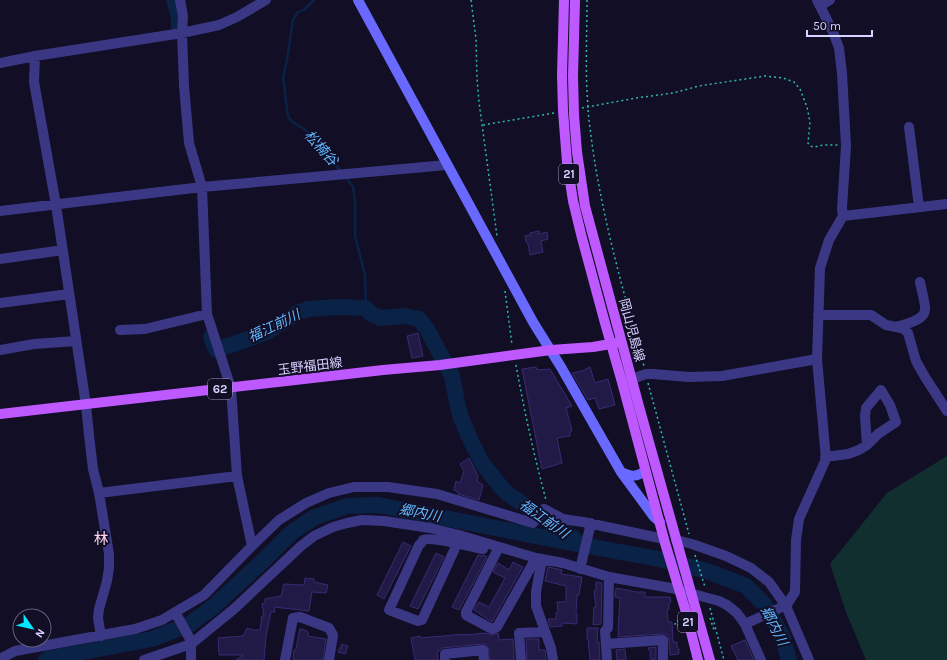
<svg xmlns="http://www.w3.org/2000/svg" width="947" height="660" viewBox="0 0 947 660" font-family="Karla,'Noto Sans JP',sans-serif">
  <rect width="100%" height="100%" fill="#120e25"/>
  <path fill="#112f2e" d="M947,456V660H866L846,612L830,564L887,493Z"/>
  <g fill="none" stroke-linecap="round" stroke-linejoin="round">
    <path stroke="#0b2247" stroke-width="2.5" d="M314,0L305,9L297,13L293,20L287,60L283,77L288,117L293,122L308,132L318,148L342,172
      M346,177L353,187L355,202V236L365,275L366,308"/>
    <path stroke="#0b2247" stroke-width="16" d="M174,0L179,17V28
      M211,337L216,350L254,337L267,332L299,312L308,309L336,307L366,308L371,314L381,318L405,316L419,319L427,329L452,376L458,407L461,418L470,439L482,463L501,487L508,494L557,528L564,531L582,545
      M46,660L50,658L152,639L190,624L214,606L264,560L292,532L315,517L347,506L378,505L582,545L659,559L707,571L746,586L765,605L782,636L789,660"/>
  </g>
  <path fill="#221a46" stroke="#382b73" d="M539,231V234L547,232L548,239L541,241L543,252L530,255L528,244L526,242L525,236L530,235V233Z
    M418,333L423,356L412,358L407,336Z
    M536,367L537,370L550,369L572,406L566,408L572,431H570V436L557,438L562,463L542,469L522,369Z
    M590,367L595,383L608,379L615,405L599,409L595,398L588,400L572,373L582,371Z
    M469,458L478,476L477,481L483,485L479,500L458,494V492L454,490L456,481L460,483L464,471L460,464Z
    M403,542L411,546L384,599L377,595Z
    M436,553L444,557L418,609L410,606Z
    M478,555L482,556L484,555L487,557L459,610L452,607Z
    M513,562L523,567L492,622L474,610L479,602L489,607L505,578L493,572L498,563L509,570Z
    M548,567L562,570L561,574L582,577L579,595H577L576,613L577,614V624L562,623V626L550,627L548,619H556V613L558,612L557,602H566V586L545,581Z
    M305,578L314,579V582L328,585L326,593L312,592L309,611L274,607L275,612H271L266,636L264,660H236L244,655H219L218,638L243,636L247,628L253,630H260L262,616H264L262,604L265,603V599L281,596L284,584L304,585Z
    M596,582L602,583L601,624L593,625L594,607H596L594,591L596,590Z
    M616,588L637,592H645V597H670L671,602L669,604V609L667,610L668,622H672L673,642H677V647L679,649V654L670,655L669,640L668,636L666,634H663L618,637L619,632H618L620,598L615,597Z
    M587,628H598L597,642H599L600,660H590L588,639H587Z
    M300,629L305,630L308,632V636L326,639L323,660H296L293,659L294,650L296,649Z
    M485,633L491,635L498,633L499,640L513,639L514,660H490L488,647L486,644H482L442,648L439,651H437L438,660H415L411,638L420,636V638L442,636L466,634V635Z
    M526,639H539V650H545L546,660H527Z
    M745,640L754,660H738L731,646Z
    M342,644L348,646L345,654L338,652Z
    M656,647V659L651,660L650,651L648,649V648Z
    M625,649L626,660H617L616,650Z"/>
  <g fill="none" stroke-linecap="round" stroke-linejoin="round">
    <path stroke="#2db9ae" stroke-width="1.5" stroke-dasharray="2 3" stroke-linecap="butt" d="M471,0L476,39L477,79L479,102L497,236
      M587,0C587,35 585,71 588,106C588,116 590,126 591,136C601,214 623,290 644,366
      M582,108L636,98L673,93L699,86L765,76L783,78L794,82L800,89L807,107L810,122L808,143L810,146L814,147L823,145H838
      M483,125L554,113
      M505,291L512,345
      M516,365C524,410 534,455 546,500
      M648,383L689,534
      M695,555L705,587
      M710,608L724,660
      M710,618L714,630
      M679,621H676L675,624L676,626L678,625L679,624"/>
    <path stroke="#3a3885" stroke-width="10" d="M820,6L830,0
      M35,56L34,82L56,205L86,405L89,435L93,469L99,493L109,554V568L107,581L99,609L98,618L101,636
      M0,63L35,56L182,33L219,25L237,17L266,0
      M909,127L919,207
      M0,211L202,187L447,165
      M843,216L947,204
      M0,259L63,250
      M0,303L69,294
      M818,315H871L886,325L896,327L904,329L908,333L916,361L925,377L947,411
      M896,327C905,324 924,321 925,310C926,306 921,288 920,282
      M120,330L145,329L207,314
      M0,350L34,344L76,341
      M632,379L646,374H653L689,377L722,376L817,359
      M825,457L848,454L859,450L867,445L878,434L896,422L890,405L881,390L866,408L865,416L867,445
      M99,493L237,476
      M459,535L457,544L422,620L418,621L389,610L419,545C420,545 423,541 423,540C431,536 472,547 483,549
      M676,540L692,544L726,556L751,568L769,582L786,606L809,660
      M252,546L279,520L306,503L329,493L354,487H388L437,494L533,523L544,509L563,519L583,522L664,539
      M499,547L466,612V615L492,629L497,627L536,558
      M542,559L536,592V606L551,648L553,660
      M580,569L591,523
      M786,606L795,592L796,540L799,519L826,459L817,359L820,268L829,240L843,216L842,208L846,146L842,73L839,48L833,32L817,0
      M175,612L190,639L191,644V660
      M745,624L784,606H786
      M606,644L663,640V660
      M0,659L15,651L135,629L162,620L204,595L252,546L237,476L231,388L207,314L202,187L189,143L184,86L182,33L183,16L180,0
      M144,660L191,644L234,609L301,546L314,536L333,527L347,523L362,520L384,521L430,528L459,535L536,558L563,563L609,577L671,588L719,601L727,605L737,613L745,624L761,660
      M285,660L293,618L300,617L329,628L333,635L329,660
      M445,660V654L483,650L484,660
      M521,660L519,633L545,632
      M607,660L605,631L608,628L609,577"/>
    <path stroke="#6a69ff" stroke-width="10" d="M358,0L533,322L561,367L621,472L654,517L660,522
      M621,472C631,477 637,477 645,471"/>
    <path stroke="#be59ff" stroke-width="10" d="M564,0L562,75L563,111L567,162L573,201L582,238L605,323L622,382L665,543L686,612L698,660
      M575,0L573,76L574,115L577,152L585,206L640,410L710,660
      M0,414L383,370L440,365L551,350L593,347L616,343"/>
  </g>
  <g text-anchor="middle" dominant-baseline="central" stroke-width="4" stroke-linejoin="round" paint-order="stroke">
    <g fill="#120e25" stroke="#9c97be" stroke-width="1">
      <rect x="559" y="164" width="20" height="20" rx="3"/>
      <rect x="208" y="379" width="24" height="20" rx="3"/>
      <rect x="678" y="612" width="20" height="20" rx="3"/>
    </g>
    <g font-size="12" font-weight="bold" fill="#d7d2ff">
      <text x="569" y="174">21</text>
      <text x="220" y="389">62</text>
      <text x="688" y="622">21</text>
    </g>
    <g font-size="13" fill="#d7d2ff" stroke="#120e25">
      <text transform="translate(632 330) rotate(75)">岡山児島線</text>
      <text transform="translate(310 366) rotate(-7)">玉野福田線</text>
    </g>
    <g font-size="14" font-style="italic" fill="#60b8ff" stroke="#120e25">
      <text transform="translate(321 148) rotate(48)">松楠谷</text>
      <text transform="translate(274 326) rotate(-26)">福江前川</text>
      <text transform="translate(420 513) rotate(11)">郷内川</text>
      <text transform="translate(544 519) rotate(35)">福江前川</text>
      <text transform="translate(774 626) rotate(63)">郷内川</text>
    </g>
    <g font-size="15" fill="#ffd4f0" stroke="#120e25">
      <text x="101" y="539">林</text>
    </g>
  </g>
  <g transform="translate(32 628) rotate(124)"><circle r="19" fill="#120e25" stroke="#615c7c"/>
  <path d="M0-3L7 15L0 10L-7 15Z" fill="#00e8fd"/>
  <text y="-6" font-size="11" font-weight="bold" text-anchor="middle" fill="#d7d2ff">N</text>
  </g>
  <path d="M807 30v6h65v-6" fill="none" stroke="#d7d2ff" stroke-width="2"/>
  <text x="813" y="30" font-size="12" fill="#d7d2ff" stroke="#120e25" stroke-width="3" paint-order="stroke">50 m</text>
</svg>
